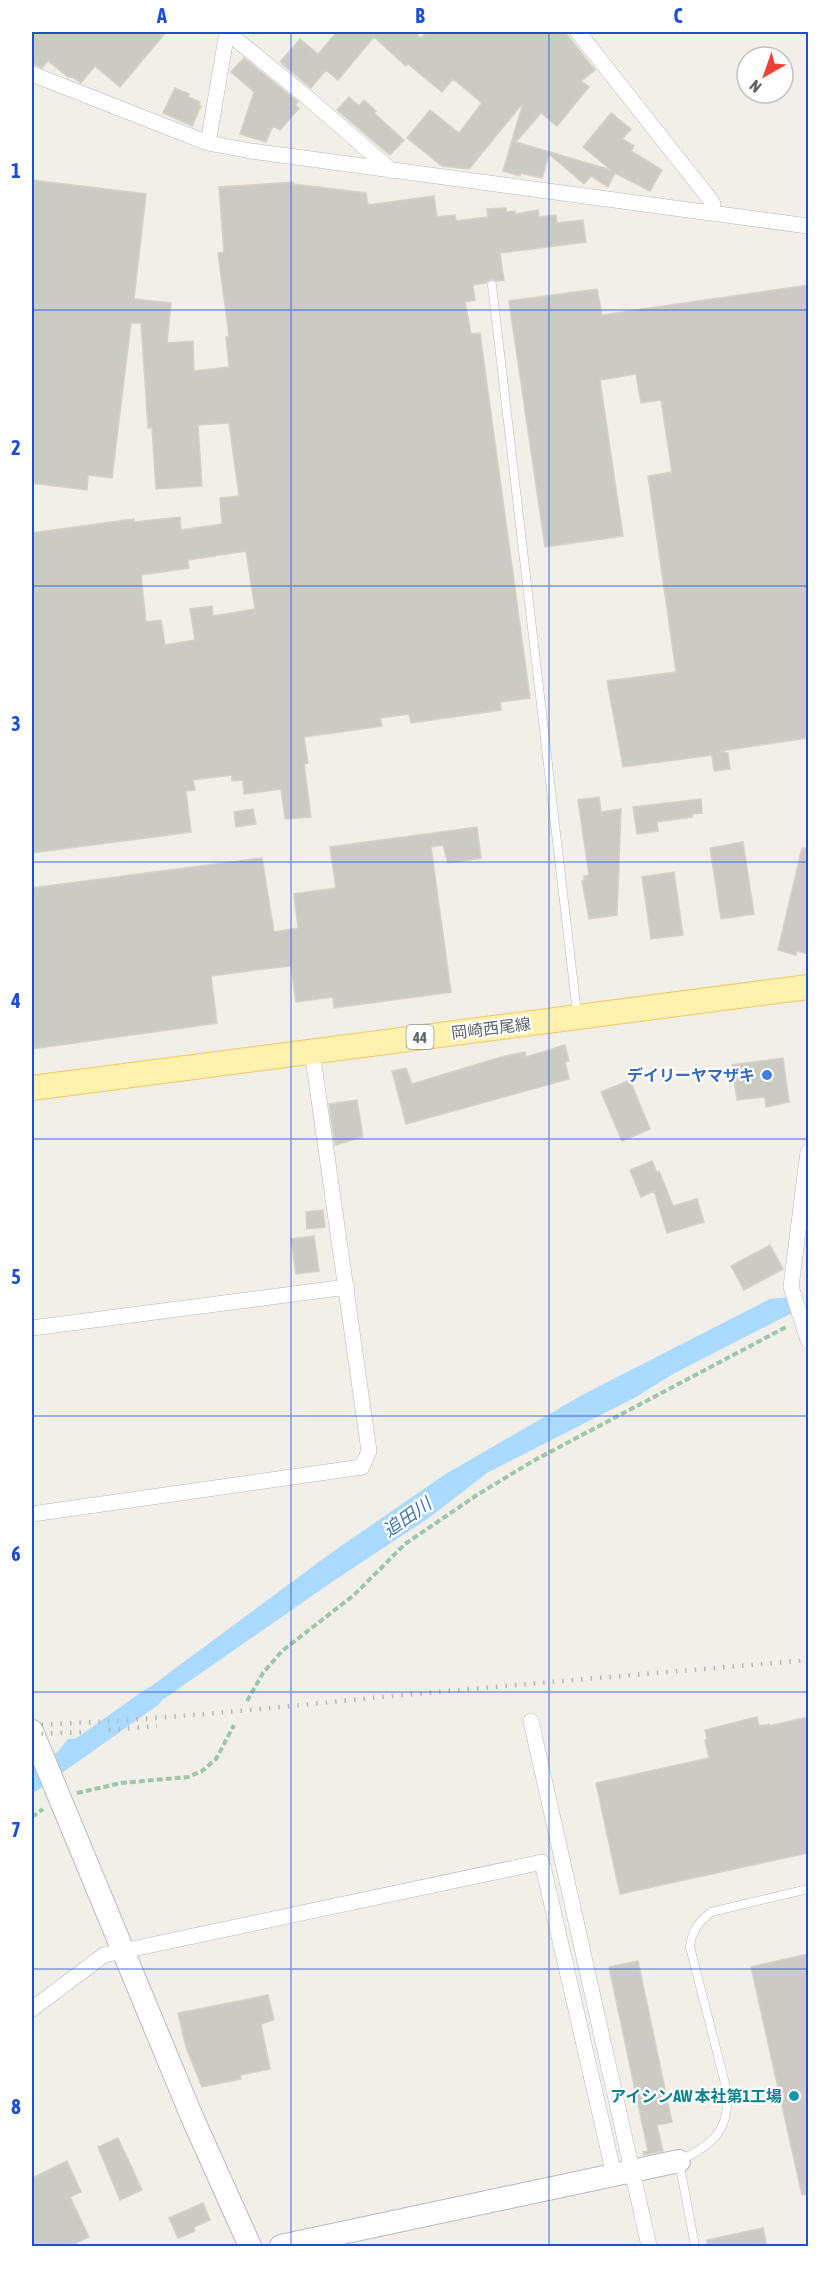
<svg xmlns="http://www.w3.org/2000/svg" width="840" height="2278" viewBox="0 0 840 2278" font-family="'Asap Condensed','Noto Sans JP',sans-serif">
  <rect width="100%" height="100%" fill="#f1efe8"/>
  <path fill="#aadaff" d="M789,1297L792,1313L673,1374L636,1397L487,1473L430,1517L332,1582L148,1710L115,1713L331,1553L444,1475L582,1395L770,1299Z
    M102,1737L69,1763L59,1750L68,1739Z"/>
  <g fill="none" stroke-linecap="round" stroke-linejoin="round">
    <path stroke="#aadaff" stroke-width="20" d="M32,1782L152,1697"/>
  </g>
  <path fill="#cccac5" stroke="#d6d1c6" stroke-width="1.5" fill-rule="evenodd" d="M32,32H166L120,87L95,66L81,83L72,77H68L48,61L42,68L32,63Z
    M337,32H415L421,38L427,32H565L595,70L581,81L589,87L557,126L541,113L516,142L611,170L583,147L611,113L631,129L622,139L634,146L631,151L662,170L650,191L615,173L608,187L591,176L584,184L549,154L542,178L520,173V176L503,171L523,103L469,169L442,166L407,138L430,110L459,133L482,103L453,79L442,92L408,64L406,66L374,37L338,80L326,70L311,88L280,62L300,39L318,54Z
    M244,58L298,102L295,105L299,108L280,130L273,126L266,142L240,134L254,92L231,72Z
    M175,88L189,94L188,97L200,102L199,105L201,106L192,126L163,113Z
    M349,97L359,106L364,100L376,111L374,113L404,140L390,155L337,110Z
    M32,180L146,194L134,299L171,303L167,343L193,341L194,371L229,367L226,337L229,336L218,253L224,252L219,187L293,182V184L366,193L368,205L434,196L437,217L455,215L456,221L488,217L487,209L506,208V212L515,211V214L538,210L539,217L556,215L557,223L583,220L586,242L500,253L504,280L497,281L491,279L486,283L473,285L475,300L465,302L471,334L480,333L530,698L500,702L501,710L411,723L409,714L380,718L382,726L304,737L308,763L304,764L311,817L285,819L281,789L244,794L243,780L232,781V775L193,780L195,790L186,791L191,832L32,853V533L126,520L134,519V522L180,517L181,530L222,524L220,498L239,496L229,423L198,425L202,486L156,489L152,428H148L141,323H131L112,478L88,475L87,490L32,483ZM246,551L255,609L213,616L212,606L190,609L195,640L165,645L161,620L146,622L141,575L189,568L188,560Z
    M808,285V738L719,751L728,753L730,769L714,771L712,755L623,767L607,681L676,672L648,476L672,472L661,400L641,403L636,374L600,380L623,536L545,547L509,301L597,289L602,315Z
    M599,797L601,812L621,809L617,915L589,919L582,881H584V876L589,875L578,800Z
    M701,799L702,813L692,814V817L657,822L658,831L637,834L633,807Z
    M253,809L256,824L236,827L234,812Z
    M477,827L481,858L448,863L443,845L431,847L451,992L334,1008L333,997L296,1002L291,966L272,968L211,976L217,1023L32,1049V888L262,858L274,932L298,928L294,894L336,888L330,847Z
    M743,842L754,914L721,919L710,848Z
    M802,848L808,849V954L797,951L796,955L778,950Z
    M674,872L683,935L651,939L642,877Z
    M565,1045L569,1061L565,1062L569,1079L406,1124L392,1071L406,1068L412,1084L501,1057L525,1052L526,1057Z
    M783,1058L789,1102L766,1107L765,1097L737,1100L732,1065Z
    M630,1080L650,1129L622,1141L601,1092Z
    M357,1100L363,1137L335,1145L329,1104Z
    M652,1161L657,1173L659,1171L673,1206L697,1199L704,1222L667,1233L654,1191L641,1197L630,1170Z
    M323,1210L325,1227L307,1229L306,1212Z
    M314,1236L319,1271L296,1274L291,1239Z
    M770,1245L783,1269L744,1290L731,1266Z
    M757,1717L759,1726L769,1724V1726L808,1717V1853L620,1894L596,1783L709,1758L705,1740L707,1739L705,1730Z
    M808,1954V2194L802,2195L751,1967Z
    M638,1961L672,2122L657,2125L663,2151L644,2155L643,2152L648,2151L609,1967Z
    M268,1995L274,2020L261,2024L270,2069L240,2075L241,2079L202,2087L186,2047L178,2013Z
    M118,2138L142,2190L120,2200L98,2147Z
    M67,2161L81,2192L70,2197L89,2237L68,2247H32V2178Z
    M203,2203L210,2220L194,2227L195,2231L178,2238L169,2218Z
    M763,2228L767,2247H708L707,2240Z"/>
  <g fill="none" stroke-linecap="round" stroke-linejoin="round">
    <g stroke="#b5b8bc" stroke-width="9">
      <path id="lane" d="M492,285L577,1013
        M695,2246L679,2161C714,2144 730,2130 727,2091L690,1947C692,1930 698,1923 711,1912L808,1889"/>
    </g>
    <g stroke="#b5b8bc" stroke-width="16">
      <path id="street" d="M227,32L308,98L392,171
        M578,32L709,198L713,204L712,212
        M32,74L208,143L251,151L808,226
        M208,143L227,32
        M808,1152L791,1287L808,1340
        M32,1328L347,1287
        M32,1514L362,1467L369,1451L312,1051
        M531,1721L649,2246
        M32,2009L104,1955L542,1862L614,2175"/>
    </g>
    <g stroke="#b6babf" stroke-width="24">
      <path id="secondary" d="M32,1731L192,2117L250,2246
        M281,2246L679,2161"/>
    </g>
    <g stroke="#f2c960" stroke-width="26">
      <path id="primary" d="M32,1088L808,987"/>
    </g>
    <path stroke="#9cc7a9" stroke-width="4" stroke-dasharray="6 3" stroke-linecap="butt" d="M247,1701L263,1673L282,1651L354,1595L405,1544L477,1495L533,1461L788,1326
      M77,1793L121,1783L188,1777L202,1771L216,1759L234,1725
      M32,1817L43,1809"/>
    <use href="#lane" stroke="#fff" stroke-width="8"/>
    <use href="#street" stroke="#fff" stroke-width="15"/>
    <use href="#secondary" stroke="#fff" stroke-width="22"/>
    <use href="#primary" stroke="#fff2af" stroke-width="24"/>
    <path stroke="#b6b7b8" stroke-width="4.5" stroke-dasharray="1.5 8" stroke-linecap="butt" d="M32,1725C142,1721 252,1710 361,1699C510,1685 659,1673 808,1660
      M109,1730L157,1726
      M32,1734L88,1732"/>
  </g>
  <path fill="none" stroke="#1d4ed8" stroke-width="1.5" stroke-opacity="0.55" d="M291,32V2246M549,32V2246M32,310H808M32,586H808M32,862H808M32,1139H808M32,1416H808M32,1692H808M32,1969H808"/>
  <circle fill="#3f7fe0" stroke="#fff" stroke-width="2" cx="767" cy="1075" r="6"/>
  <circle fill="#0f9aa8" stroke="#fff" stroke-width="2" cx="794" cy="2096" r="6"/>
  <g text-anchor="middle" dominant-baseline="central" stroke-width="4.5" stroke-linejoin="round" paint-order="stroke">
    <rect fill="#fff" stroke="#8f9295" stroke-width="1.5" x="406.5" y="1025" width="27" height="24" rx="4.5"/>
    <g font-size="15" font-weight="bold" fill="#5f6368">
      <text x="420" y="1037">44</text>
    </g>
    <g font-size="16" fill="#5f6368" stroke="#fff">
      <text transform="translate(491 1028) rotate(-7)">岡崎西尾線</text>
    </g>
    <g font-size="16" font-weight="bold" fill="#366cbe" stroke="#fff" text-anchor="end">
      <text x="755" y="1075">デイリーヤマザキ</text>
    </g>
    <g font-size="16" font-weight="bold" fill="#0d838f" stroke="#fff" text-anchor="end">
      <text x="782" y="2096">アイシンAW 本社第1工場</text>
    </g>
    <g font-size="18" font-style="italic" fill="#4174aa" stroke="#fff">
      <text transform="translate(407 1517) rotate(-35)">追田川</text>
    </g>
  </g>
  <rect width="840" height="2278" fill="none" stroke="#ffffff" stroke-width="66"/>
  <g transform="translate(765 75) rotate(220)"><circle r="28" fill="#ffffff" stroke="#bfc1c3" stroke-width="1.5"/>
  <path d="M0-4.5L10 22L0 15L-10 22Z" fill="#ea4335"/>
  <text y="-9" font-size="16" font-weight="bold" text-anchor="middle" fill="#5f6368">N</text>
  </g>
  <rect x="33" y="33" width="774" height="2212" fill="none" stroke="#1d4ed8" stroke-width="2"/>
  <g font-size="20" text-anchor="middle" font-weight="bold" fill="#1d4ed8">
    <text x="162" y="23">A</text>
    <text x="420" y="23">B</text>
    <text x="678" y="23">C</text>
    <text x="16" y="178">1</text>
    <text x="16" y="455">2</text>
    <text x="16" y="731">3</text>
    <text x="16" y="1008">4</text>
    <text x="16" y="1284">5</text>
    <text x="16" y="1561">6</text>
    <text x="16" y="1837">7</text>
    <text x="16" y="2114">8</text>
  </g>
</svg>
